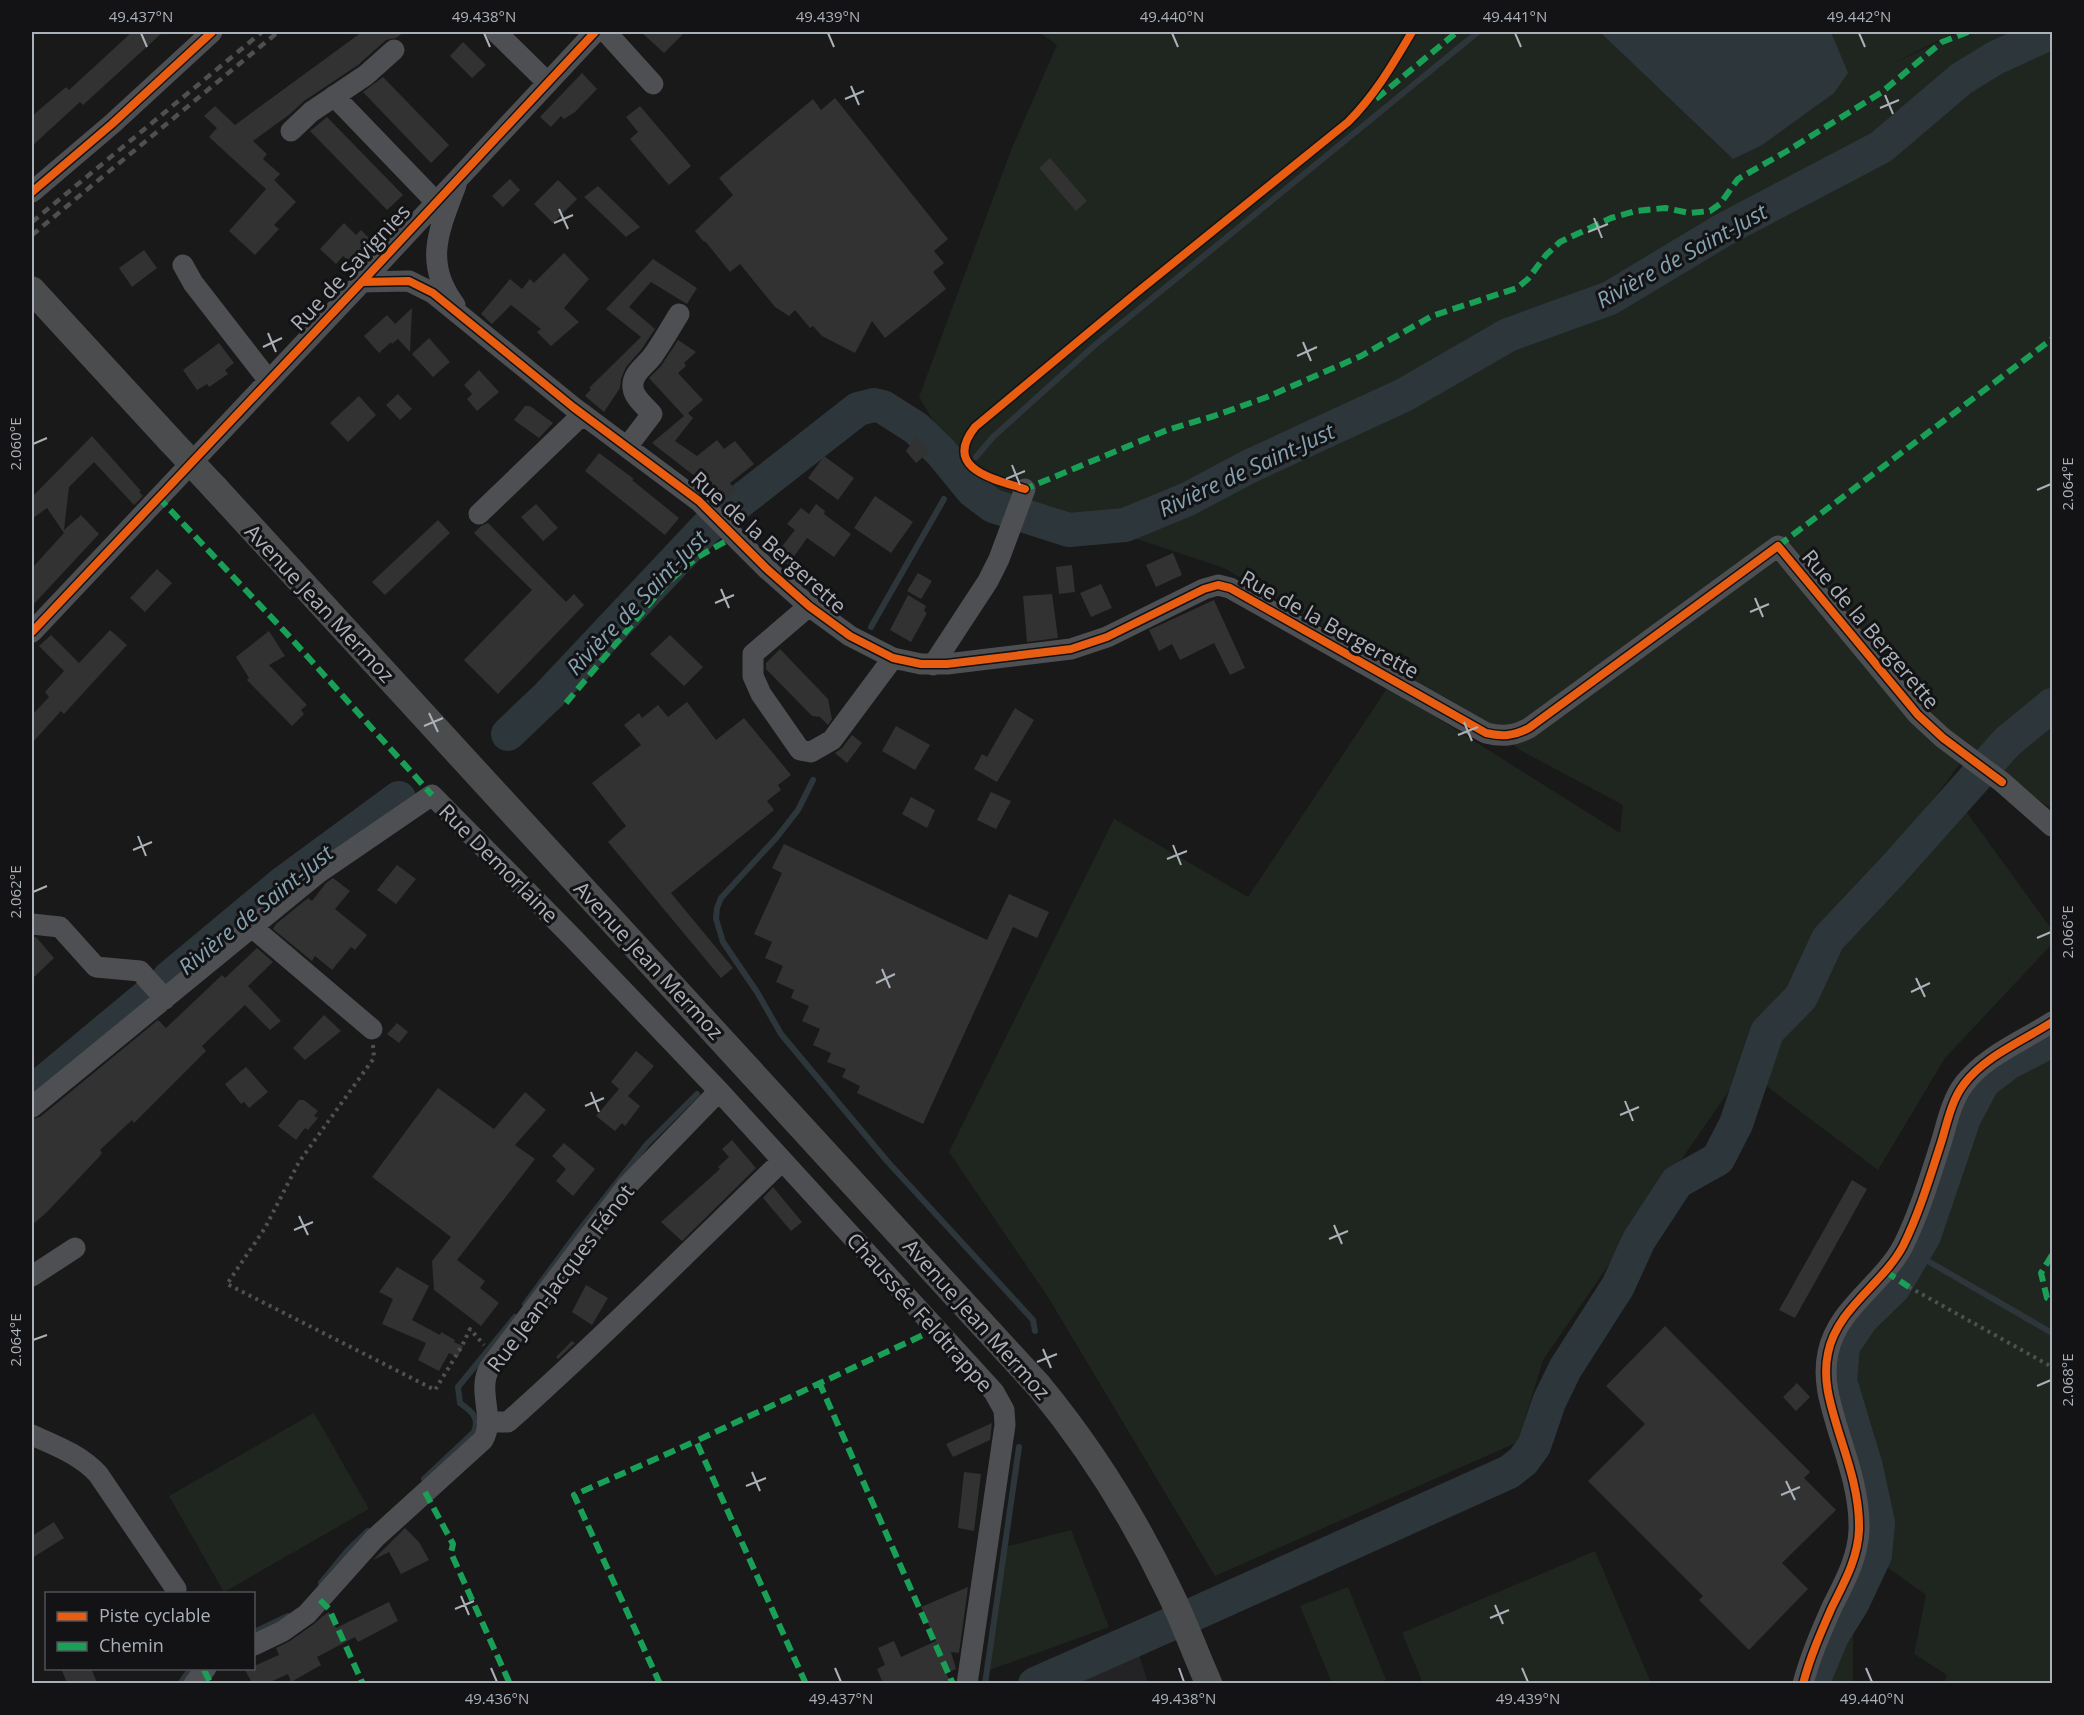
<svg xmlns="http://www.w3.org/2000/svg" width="2084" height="1715" viewBox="0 0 2084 1715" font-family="'Open Sans',sans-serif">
  <rect width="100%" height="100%" fill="#191919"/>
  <path fill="#232325" d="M1136,1645L1148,1683H1049Z"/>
  <path fill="#1f261f" d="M1039,32H1955L1894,63L1960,32H2052V809L2011,781L1970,750L1896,850L1814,946L1963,807L2052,930V944L1945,1058L1878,1170L1744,1069L1543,1360L1518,1442L1215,1576L1048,1297L949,1152L1114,819L1248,897L1388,687L1620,833L1623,805L1520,750L1483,720L1224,568L994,491L959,464L919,397L1012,148L1057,45Z
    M2052,1028V1683H1944L1947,1675L1914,1654L1926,1595L1872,1556L1870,1525L1861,1477L1832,1379L1839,1341L1857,1313L1971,1088L1992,1068Z
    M314,1413L369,1509L224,1592L169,1496Z
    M1071,1530L1109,1627L987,1671L1005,1547Z
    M1595,1551L1651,1683H1423L1402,1633Z
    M1348,1587L1386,1680L1377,1683H1332L1300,1606Z
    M1853,1615V1683H1821V1681Z"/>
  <path fill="#2d363a" d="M1600,32H1831L1848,73L1834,93L1762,145L1733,159Z"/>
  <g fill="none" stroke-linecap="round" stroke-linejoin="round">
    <path stroke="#2d363a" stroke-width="6" d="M976,457L993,437L1095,345L1478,32
      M871,627L944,499
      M813,780L798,810L777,837L721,898L717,908L716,919L723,942L757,992L781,1034L887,1161L1033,1320L1035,1331
      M1914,1253L2052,1333
      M525,1304L578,1232L647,1144L697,1094
      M424,1479L474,1432C480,1417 471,1411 460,1403L458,1387L515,1317
      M321,1583L348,1550L368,1531
      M254,1632L288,1616
      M180,1684L191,1668
      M985,1684L1019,1447"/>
    <path stroke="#2d363a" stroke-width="34" d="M508,734L548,696L706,528L858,409L874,405L883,407L916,428L941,452L973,491L993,506L1069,530L1125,525L1188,499L1248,467L1404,395L1508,335L1610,298L1723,230L1881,147L1961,79L1995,58L2052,32
      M169,978L282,884L399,798
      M32,1092L145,998
      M1194,1614L1509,1472L1523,1461L1534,1446L1549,1402L1565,1369L1618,1286L1639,1240L1677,1182L1718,1159L1736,1124L1767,1032L1801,997L1828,939L1893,870L2007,742L2052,705
      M1035,1684L1173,1623
      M1812,1684L1832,1636L1852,1604L1875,1555L1878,1523L1866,1467L1840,1381L1843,1346L1862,1318L1894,1287L1924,1236L1964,1118L1983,1082L2008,1063L2052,1040"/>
  </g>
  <path fill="#323233" d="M132,32H163L83,105L80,102L32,146V116L66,87L69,90Z
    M362,32H404L396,38L386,40L358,65L304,101L290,114L253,141L267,154L263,159L280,174L266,189L209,137L217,128L204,116L215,106L235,125Z
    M641,32H685L664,53Z
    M463,42L486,65L472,78L450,56Z
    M582,73L597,89L575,112L564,119L561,116L551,127L540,117Z
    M383,77L449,145L431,163L363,92Z
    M835,98L948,239L934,251L944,263L933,272L946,289L885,338L872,321L855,353L822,336L813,326L810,328L795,310L789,316L775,307L740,264L730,272L705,241L704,242L695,231L733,195L719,178L813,99L821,110Z
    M640,106L691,166L669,185L630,139L638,132L626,117Z
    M327,117L403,195L387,210L310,131Z
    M1050,158L1087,201L1076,211L1039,168Z
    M510,179L520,190L503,207L492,196Z
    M274,180L296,202L274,225L279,229L255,255L229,231Z
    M558,180L577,199L553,223L534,204Z
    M598,186L640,227L626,237L584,197Z
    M344,223L356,235L361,230L375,244L354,266L343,256L336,264L320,249Z
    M144,250L157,268L132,287L119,268Z
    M564,253L589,279L564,308L579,322L551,346L537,332L541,329L511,305L492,324L481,314L510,279L522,289L530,279L534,283Z
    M653,259L697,288L687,304L651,282L629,307L655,329L641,350L626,367L621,379L620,388L604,412L585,396L591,389L589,388L641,337L606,309Z
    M412,308L410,352L398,339L392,344L391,342L379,353L364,336L387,315L395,324Z
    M429,338L450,362L433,377L412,354Z
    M678,340L696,352L684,363L686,366L678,373L703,400L688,413L693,418L675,441L697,456L717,440L724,449L735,441L754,464L730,483L736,491L722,502L701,481L652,443L684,416L649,378L661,366Z
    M219,343L234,363L225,370L228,374L209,387L207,384L197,390L183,370Z
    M479,370L499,392L477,411L467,399L472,394L464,385Z
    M398,394L412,409L400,420L386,405Z
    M359,396L376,415L348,442L330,423Z
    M525,406H530L553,423L539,438L514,420Z
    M92,436L141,491L139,492L143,496L134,505L94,462L69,487L64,530L81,515L99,534L32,606V568L64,533L47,508L32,519V497Z
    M916,436L930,451L916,463L906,451Z
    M599,453L634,479L632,480L679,518L665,535L585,471Z
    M824,456L854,478L838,500L808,478Z
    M875,496L913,522L891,553L854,528Z
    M536,504L558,528L543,541L521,517Z
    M816,504L825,511L824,514L851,534L834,557L807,538L788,565L776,554L795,530L787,524L801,508L809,514Z
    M438,520L450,533L385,595L372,582Z
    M488,523L566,602L574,594L584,605L498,694L464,660L532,590L474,533L481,526Z
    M1173,553L1182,575L1156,587L1146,565Z
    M1072,565L1075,592L1059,594L1056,567Z
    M157,569L172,583L145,612L130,598Z
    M918,573L932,581L921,599L907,591Z
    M1101,584L1112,608L1091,617L1080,593Z
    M1052,594L1058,638L1027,642L1023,596Z
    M908,595L926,606L924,611L927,613L911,642L890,630Z
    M1214,600L1245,668L1230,675L1214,643L1180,660L1172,644L1159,651L1149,630Z
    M110,630L127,645L64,714L61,711L32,743V715L49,697L45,692L64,671L39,646L51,635L79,663Z
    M269,631L285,656L269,665L307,705L301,710L304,714L292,726L247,680L249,678L236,657Z
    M670,635L703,667L684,686L650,654Z
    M780,649L828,699L832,719L828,725L820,717L812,716L766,669V663Z
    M687,702L716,740L744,718L791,775L778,785L781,790L767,801L774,810L671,893L733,968L721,978L608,842L626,826L592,783L641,745L624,725L639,713L642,718L658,705L668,717Z
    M1015,708L1034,720L997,782L974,769L982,754L987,757Z
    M896,726L930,745L915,770L882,751Z
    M852,735L862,743L847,763L835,753L842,748Z
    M991,792L1011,801L996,829L977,820Z
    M911,797L935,810L927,828L902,814Z
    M784,844L987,940L1009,894L1049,912L1037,938L1013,927L923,1124L857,1093L860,1086L842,1077L846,1069L827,1062L831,1053L813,1045L820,1029L802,1021L809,1006L791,998L794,990L776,982L783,966L765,958L772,942L754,934L782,873L772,868Z
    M397,865L416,879L396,904L377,890Z
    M333,878L350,891L335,909L367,935L355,950L351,947L332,970L315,956L312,961L273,929L276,924L308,898L312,901L326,883Z
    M32,937H36L54,958L32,979Z
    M257,948L273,962L248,986L281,1021L270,1030L245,1005L202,1046L206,1051L134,1123L132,1120L100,1150L102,1153L98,1158L47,1212L32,1225V1119L40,1117L158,1020L166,1028L222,975L225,978Z
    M324,1015L341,1031L305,1060L293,1048Z
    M397,1023L408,1032L399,1043L387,1034Z
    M636,1051L654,1066L628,1096L640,1106L625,1126L622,1123L615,1131L596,1116L619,1089L611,1082Z
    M246,1067L268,1092L249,1108L244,1102L241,1104L225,1084Z
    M438,1088L494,1129L525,1092L546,1110L515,1145L535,1159L457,1260L485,1281L480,1288L499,1303L481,1326L434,1290L432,1261L451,1237L372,1177Z
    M299,1100H304L318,1111L314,1116L318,1118L308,1130L305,1128L296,1140L278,1126Z
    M732,1140L756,1168L682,1241L661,1222L720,1169L718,1167L729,1157L722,1149Z
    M564,1143L595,1169L573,1196L556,1181L566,1169L552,1156Z
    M1852,1180L1867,1189L1795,1318L1779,1310Z
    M773,1187L802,1222L791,1231L763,1198Z
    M397,1267L429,1286L412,1320L440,1335L441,1332L455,1340L454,1342L463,1346L458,1357L449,1353L439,1371L418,1360L426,1343L382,1324L393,1299L379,1292Z
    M586,1285L608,1298L592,1325L572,1312Z
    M1665,1326L1810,1472L1804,1478L1836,1510L1782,1563L1808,1589L1749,1650L1699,1600L1703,1596L1588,1481L1645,1424L1606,1386Z
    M572,1341L575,1343L558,1359L556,1357Z
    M1797,1383L1810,1397L1796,1411L1783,1397Z
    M992,1423L990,1440L953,1457L946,1444Z
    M964,1472L981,1474L974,1531L958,1528Z
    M54,1522L64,1538L32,1558V1536Z
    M405,1528L419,1542L429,1560L401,1574L389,1552L373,1560Z
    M968,1587L959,1653L951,1652L956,1669L946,1673L951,1683H883L877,1669L885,1665L878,1648L894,1641L901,1657L936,1641L921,1607Z
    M389,1602L398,1621L358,1642L355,1637L317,1657L321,1665L291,1682L288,1674L268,1683H252L245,1670L254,1668V1666L279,1655L276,1648L290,1641L314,1624L323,1616L329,1612L336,1628Z
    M61,1668H91L97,1683H67Z"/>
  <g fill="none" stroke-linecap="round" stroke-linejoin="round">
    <path stroke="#4f5053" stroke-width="4" stroke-dasharray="3 4.5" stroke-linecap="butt" d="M373,1045L374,1058L299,1162L265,1228L227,1284L435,1390L462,1346L470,1329L484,1345
      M1909,1287L2052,1367"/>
    <path stroke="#4d4f52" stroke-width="21" d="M496,32L548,83
      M606,32L653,84
      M334,96L436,202
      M291,131L311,112L366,75L394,50
      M32,192L112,124L212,32
      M183,265L193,283L269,381
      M362,282L409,281L433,293L573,407L699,501L767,569L809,606L850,636L893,658L921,664H947L1071,649L1107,637L1204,589L1218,585L1230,588L1486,733C1502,737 1514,736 1529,728L1778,546L1918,715L1943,738L2002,782L2052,826
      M455,305C423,263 439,230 456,185
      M627,447L652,414C646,407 634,398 633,388C631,373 647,365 654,354C663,341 671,327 679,314
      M479,514L583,414
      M809,606L753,654V676L761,694L800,750L811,752L832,740L893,658
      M32,632L362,282L595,32
      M933,665L988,581L999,559L1025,489
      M32,924L60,927L96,967L140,971L165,999
      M253,928L372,1029
      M32,1107L318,873L432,795L573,938L719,1091L994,1392L1004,1410L1005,1425L967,1684
      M32,1276L75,1248
      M487,1422H508C602,1338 691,1249 782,1161
      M32,1435C56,1446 79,1454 98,1474L176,1589
      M254,1645L283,1631L307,1614L375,1538L483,1440C496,1418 476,1390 490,1367L627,1186L719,1091
      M194,1684L206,1668
      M1803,1684C1810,1657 1821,1632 1832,1607C1844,1583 1858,1558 1859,1530C1860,1497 1849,1464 1839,1433C1831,1406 1822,1381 1828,1353C1837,1308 1883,1284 1903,1246C1919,1214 1930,1177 1941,1143C1947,1124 1951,1101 1964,1084C1985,1056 2023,1041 2052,1022"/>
    <path stroke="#4b4c4e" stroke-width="27" d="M32,290L170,440
      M215,488L1039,1386C1090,1448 1134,1518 1169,1591C1184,1621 1195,1653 1209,1684"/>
    <path stroke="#4e4f50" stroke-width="4.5" stroke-dasharray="8 6" stroke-linecap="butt" d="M32,222L262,32
      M32,235L278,32"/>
    <path stroke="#4b4c4e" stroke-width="27" d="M170,440L215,488"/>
    <path stroke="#1a9f57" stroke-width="6" stroke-dasharray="12 6" stroke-linecap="butt" d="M1376,99L1457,32
      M1022,488L1025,489L1167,430L1214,416L1267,397L1361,356L1432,316L1517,288L1528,279L1546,255L1560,242L1611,218L1636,211L1665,208L1690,213L1710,211L1720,204L1738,179L1787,151L1882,92L1942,42L1968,32
      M158,497L289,636L432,795
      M1778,546L2052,339
      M566,703L667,583L696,558L735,536
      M2052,1255L2041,1273L2047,1298L2052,1301
      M1885,1271L1909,1287
      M819,1382L953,1684
      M425,1492L453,1544L451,1553L510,1684
      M320,1600L329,1609L363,1684
      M204,1670L211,1684
      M660,1684L574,1495L696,1441
      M806,1684L696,1441L936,1329"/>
    <g stroke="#131315" stroke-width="11">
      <path id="cycleway" d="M32,192L112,124L212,32
        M362,282L409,281L433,293L573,407L699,501L767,569L809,606L850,636L893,658L921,664H947L1071,649L1107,637L1204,589L1218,585L1230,588L1486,733C1502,737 1514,736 1529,728L1778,546L1918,715L1943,738L2002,782
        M1025,489C994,479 942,469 975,427L1135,294L1348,122C1375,95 1393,64 1412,32
        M32,632L362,282L595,32
        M1803,1684C1810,1657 1821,1632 1832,1607C1844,1583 1858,1558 1859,1530C1860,1497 1849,1464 1839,1433C1831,1406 1822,1381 1828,1353C1837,1308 1883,1284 1903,1246C1919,1214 1930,1177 1941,1143C1947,1124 1951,1101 1964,1084C1985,1056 2023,1041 2052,1022"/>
    </g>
    <use href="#cycleway" stroke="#e95d12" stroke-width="8"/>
  </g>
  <path fill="none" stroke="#abb1b9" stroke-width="2" d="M141,33L147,47M484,33L490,47M828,33L834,47M1172,33L1178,47M1515,33L1521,47M1859,33L1865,47M851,86L859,105M1885,95L1893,114M845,99L864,91M1880,108L1899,100M559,209L568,229M1594,218L1602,238M554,223L573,215M1588,232L1608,224M268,333L276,352M1303,342L1311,361M263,347L282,338M1297,356L1317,347M33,444L47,438M1012,465L1020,485M1006,479L1025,471M2037,490L2051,484M721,589L729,608M1755,598L1763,617M715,603L734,595M1750,612L1769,604M429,713L438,732M1464,722L1472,741M424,726L443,718M1458,735L1478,727M138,836L146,856M1173,845L1181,865M133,850L152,842M1167,859L1187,851M33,892L47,886M2037,938L2051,932M882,969L890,988M1916,978L1925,997M876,983L895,974M1911,992L1930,983M591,1092L599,1112M1625,1101L1633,1121M585,1106L604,1098M1620,1115L1639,1107M299,1216L308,1235M1334,1225L1342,1244M294,1230L313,1222M1329,1239L1348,1231M33,1340L47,1335M1043,1349L1051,1368M1037,1362L1057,1354M2037,1386L2051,1380M752,1472L760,1491M1786,1481L1795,1500M746,1486L766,1478M1781,1495L1800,1487M461,1596L469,1615M1495,1605L1503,1624M455,1609L474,1601M1490,1618L1509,1610M491,1668L497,1682M835,1668L841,1682M1179,1668L1184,1682M1522,1668L1528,1682M1866,1668L1872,1682"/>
  <g text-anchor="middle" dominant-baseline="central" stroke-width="6" stroke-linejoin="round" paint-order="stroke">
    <g font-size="21" fill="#abb1b9" stroke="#131315">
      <text transform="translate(350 267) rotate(-47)">Rue de Savignies</text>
      <text transform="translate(769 542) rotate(42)">Rue de la Bergerette</text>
      <text transform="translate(320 603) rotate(47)">Avenue Jean Mermoz</text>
      <text transform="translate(1330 624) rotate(29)">Rue de la Bergerette</text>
      <text transform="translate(1871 629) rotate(50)">Rue de la Bergerette</text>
      <text transform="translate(499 863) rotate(45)">Rue Demorlaine</text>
      <text transform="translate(649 960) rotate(47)">Avenue Jean Mermoz</text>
      <text transform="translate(560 1278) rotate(-53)">Rue Jean-Jacques Fénot</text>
      <text transform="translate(920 1312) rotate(48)">Chaussée Feldtrappe</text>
      <text transform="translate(977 1319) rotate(48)">Avenue Jean Mermoz</text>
    </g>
    <g font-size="22" font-style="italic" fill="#85a2b1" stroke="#131315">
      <text transform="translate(1681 255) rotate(-29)">Rivière de Saint-Just</text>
      <text transform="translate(1246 469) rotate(-25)">Rivière de Saint-Just</text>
      <text transform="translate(636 602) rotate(-46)">Rivière de Saint-Just</text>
      <text transform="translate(255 909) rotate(-39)">Rivière de Saint-Just</text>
    </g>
  </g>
  <rect width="2084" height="1715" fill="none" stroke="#131315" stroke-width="66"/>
  <rect x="45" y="1592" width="210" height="78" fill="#131315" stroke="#505257" stroke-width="1.5"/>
  <rect x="57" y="1612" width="30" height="9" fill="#e95d12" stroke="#505257" stroke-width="1.5"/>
  <text x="99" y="1622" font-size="18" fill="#abb1b9">Piste cyclable</text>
  <rect x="57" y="1642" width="30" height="9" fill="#1a9f57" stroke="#505257" stroke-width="1.5"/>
  <text x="99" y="1652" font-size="18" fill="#abb1b9">Chemin</text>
  <rect x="33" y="33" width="2018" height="1649" fill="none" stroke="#abb1b9" stroke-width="2"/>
  <g font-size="15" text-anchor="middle" fill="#abb1b9">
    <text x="141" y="22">49.437°N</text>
    <text x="484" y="22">49.438°N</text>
    <text x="828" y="22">49.439°N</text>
    <text x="1172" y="22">49.440°N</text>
    <text x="1515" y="22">49.441°N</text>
    <text x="1859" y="22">49.442°N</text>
    <text transform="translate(16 444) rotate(-90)" y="5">2.060°E</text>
    <text transform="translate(2068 484) rotate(-90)" y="5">2.064°E</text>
    <text transform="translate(16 892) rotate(-90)" y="5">2.062°E</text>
    <text transform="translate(2068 932) rotate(-90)" y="5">2.066°E</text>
    <text transform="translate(16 1340) rotate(-90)" y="5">2.064°E</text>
    <text transform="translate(2068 1380) rotate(-90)" y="5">2.068°E</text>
    <text x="497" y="1704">49.436°N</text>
    <text x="841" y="1704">49.437°N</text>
    <text x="1184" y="1704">49.438°N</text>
    <text x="1528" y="1704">49.439°N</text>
    <text x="1872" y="1704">49.440°N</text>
  </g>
</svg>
